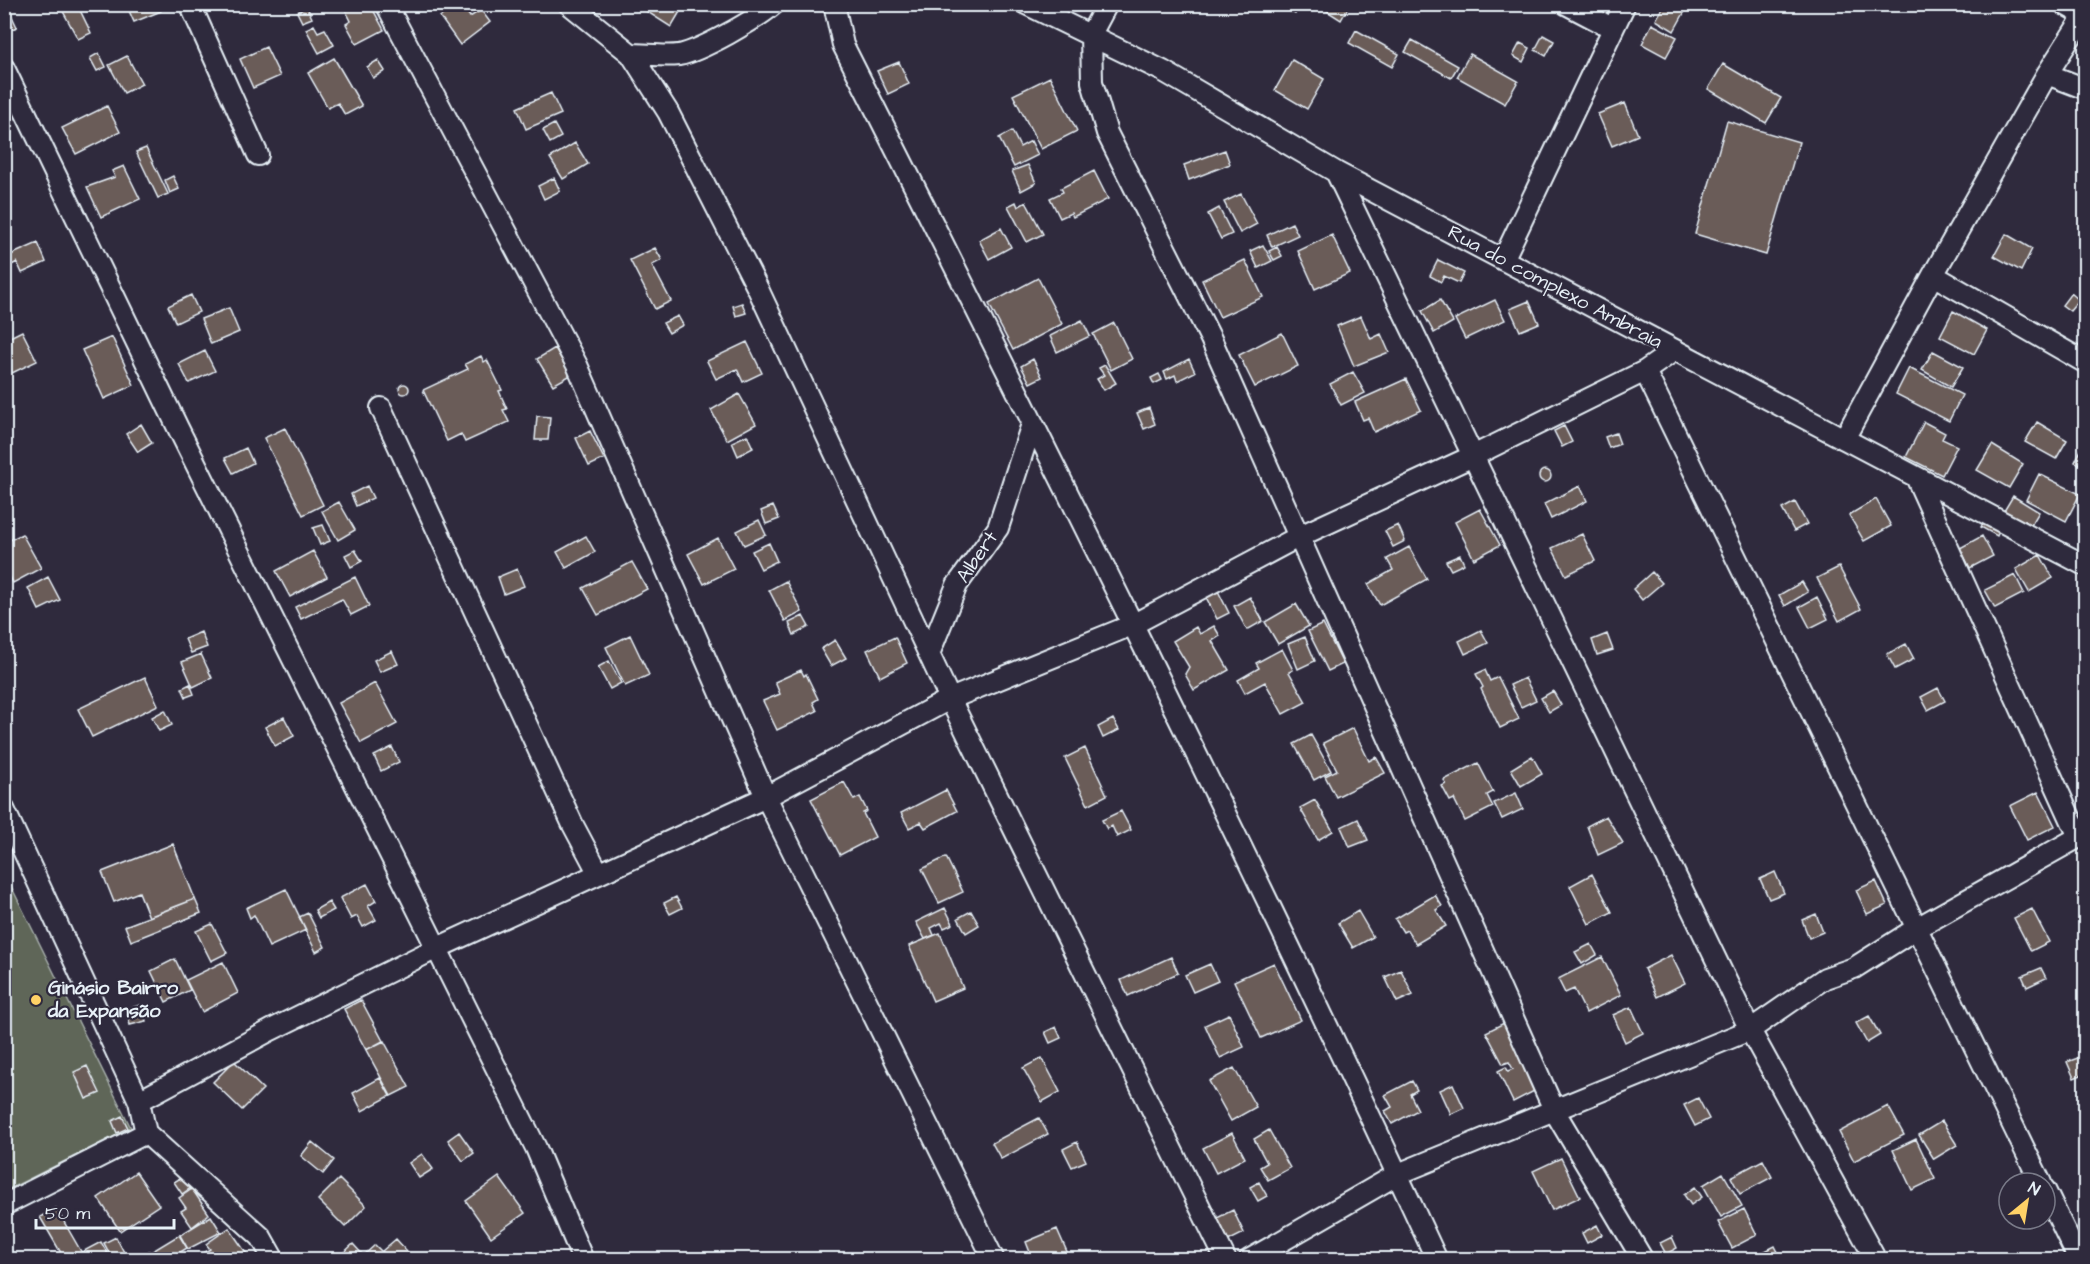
<svg xmlns="http://www.w3.org/2000/svg" width="2090" height="1264" viewBox="0 0 2090 1264" font-family="'Architects Daughter',sans-serif">
  <rect width="100%" height="100%" fill="#2f2a3d"/>
  <filter id="ink" filterUnits="userSpaceOnUse"><feTurbulence type="fractalNoise" baseFrequency=".0167" numOctaves="2"/><feDisplacementMap in="SourceGraphic" scale="12" xChannelSelector="R" yChannelSelector="G"/><feConvolveMatrix kernelMatrix="1 2 1 2 8 2 1 2 1" color-interpolation-filters="sRGB"/></filter>
  <g filter="url(#ink)">
    <path fill="#5f6659" stroke="#a4aca8" stroke-width="1.5" d="M4,872L131,1128L5,1191H4Z"/>
    <path fill="#6b5b59" stroke="#e8f1f8" stroke-width="1.5" d="M59,4H77L91,33L78,39Z
      M126,4H158L161,11L134,22Z
      M348,4H370L384,30L357,44L346,24L351,21L344,7Z
      M458,4H461L470,17L481,10L490,22L460,45L440,17Z
      M635,4H684V5L671,27Z
      M1276,4H1300L1295,14Z
      M1316,4H1350L1341,20Z
      M1665,4H1689L1674,31L1656,20Z
      M307,7L312,18L302,22L297,12Z
      M9,10L17,27L5,32L4,12Z
      M1652,24L1677,37L1666,57L1642,44Z
      M314,25L318,32L325,29L334,45L319,53L306,29Z
      M1356,30L1399,54L1392,67L1349,43Z
      M1543,35L1554,41L1546,56L1535,50Z
      M1412,40L1458,66L1451,78L1405,52Z
      M1520,43L1530,48L1523,62L1513,56Z
      M266,47L280,76L253,88L240,59Z
      M99,53L106,67L97,71L90,58Z
      M1470,54L1518,81L1505,104L1457,77Z
      M127,56L142,84L124,93L109,65Z
      M334,58L362,106L345,115L338,103L328,108L308,73Z
      M378,60L385,71L373,78L367,67Z
      M1292,60L1324,79L1307,109L1275,90Z
      M899,62L909,84L888,94L877,71Z
      M1723,64L1781,98L1766,123L1708,89Z
      M1050,77L1077,131L1041,149L1013,95Z
      M551,93L561,114L526,129L517,108Z
      M1625,103L1638,135L1612,146L1598,114Z
      M107,106L120,132L76,154L62,128Z
      M1727,121L1799,142L1766,255L1695,234Z
      M554,124L561,137L550,143L543,130Z
      M1012,131L1020,147L1031,141L1038,155L1014,167L999,138Z
      M575,143L588,164L563,179L550,158Z
      M146,148L168,194L158,198L136,152Z
      M1225,150L1230,164L1189,180L1184,165Z
      M1028,165L1036,183L1021,191L1012,171Z
      M124,166L140,199L101,217L87,187L115,177L112,171Z
      M1094,171L1108,199L1073,217L1071,213L1060,218L1050,198L1063,192L1061,188Z
      M173,176L179,189L170,193L165,180Z
      M554,178L560,191L544,199L538,186Z
      M1241,194L1257,224L1240,233L1224,202Z
      M1016,202L1018,207L1026,202L1043,234L1027,242L1008,206Z
      M1219,208L1232,234L1221,239L1208,214Z
      M1292,223L1298,235L1272,247L1267,235Z
      M1001,228L1011,247L989,259L979,240Z
      M2006,234L2032,249L2021,271L1994,256Z
      M1332,235L1350,273L1315,289L1298,251Z
      M38,243L46,262L22,273L17,262L10,266L6,257Z
      M1263,245L1272,261L1258,268L1250,251Z
      M1277,247L1282,256L1274,260L1269,251Z
      M655,248L662,260L652,265L671,301L655,309L630,260Z
      M1245,260L1263,297L1220,317L1202,280Z
      M1438,260L1464,273L1459,283L1444,276L1441,282L1430,276Z
      M1038,278L1062,324L1013,350L989,304Z
      M2071,293L2079,300L2070,311L2062,305Z
      M191,295L199,312L176,323L168,306Z
      M1440,300L1453,322L1434,333L1422,311Z
      M1495,300L1505,320L1465,339L1455,319Z
      M1529,301L1539,323L1520,331L1510,309Z
      M742,303L746,313L736,316L733,306Z
      M229,308L239,332L211,344L201,319Z
      M1953,311L1987,330L1974,354L1940,336Z
      M678,316L683,325L669,333L663,323Z
      M1361,316L1371,339L1381,334L1389,352L1354,366L1337,326Z
      M1082,320L1090,336L1057,352L1050,336Z
      M1114,323L1132,359L1111,370L1093,334Z
      M22,331L37,361L12,373L4,357V340Z
      M1282,333L1298,366L1255,387L1239,355Z
      M112,337L134,385L104,399L82,350Z
      M747,342L762,373L743,382L737,369L716,379L707,361Z
      M555,348L571,375L553,385L537,359Z
      M205,351L215,371L189,383L179,364Z
      M1933,351L1963,367L1951,387L1922,370Z
      M481,356L484,362L487,360L502,390L499,391L507,409L503,410L509,422L465,442L461,434L447,441L423,390L468,369L465,364Z
      M1033,359L1042,377L1030,383L1021,366Z
      M1189,359L1195,372L1177,381L1175,375L1167,379L1164,372Z
      M1105,365L1116,383L1104,390L1097,379L1104,375L1099,368Z
      M1909,368L1962,395L1949,421L1896,394Z
      M1353,372L1365,393L1341,405L1330,384Z
      M1159,374L1162,380L1154,384L1151,378Z
      M1406,379L1421,410L1374,432L1368,418L1363,420L1355,402Z
      M399 389a5 5 0 1 1 10 0a5 5 0 1 1-10 0Z
      M739,394L756,424L727,440L711,410Z
      M1149,408L1155,424L1144,429L1137,413Z
      M537,416L550,417L548,440H535Z
      M1924,422L1945,433L1942,439L1957,446L1942,475L1906,457Z
      M2037,422L2067,440L2056,459L2025,442Z
      M141,424L152,443L138,452L126,434Z
      M1564,426L1572,442L1562,447L1554,431Z
      M285,428L323,505L303,515L264,438Z
      M590,431L604,459L589,466L576,438Z
      M1616,433L1620,444L1609,448L1605,437Z
      M747,435L753,448L738,456L732,442Z
      M2085,442H2086V467L2075,462Z
      M1992,445L2023,464L2009,488L1977,470Z
      M246,448L253,463L233,473L225,458Z
      M1539 476a6 6 0 1 1 12 0a6 6 0 1 1-12 0Z
      M2039,474L2080,494L2066,521L2026,500Z
      M367,486L373,498L356,506L351,494Z
      M1580,486L1587,501L1551,519L1544,504Z
      M2013,496L2039,512L2030,527L2004,511Z
      M1876,499L1891,526L1864,541L1849,515Z
      M339,502L355,530L338,540L322,511Z
      M1795,502L1807,524L1794,531L1782,509Z
      M773,506L779,519L766,524L761,511Z
      M1480,509L1500,545L1474,559L1455,522Z
      M759,520L766,535L744,545L737,531Z
      M1985,520L2000,529L1997,536L1981,527Z
      M323,525L330,541L320,545L313,528Z
      M1398,525L1405,541L1393,547L1385,531Z
      M22,534L41,568L13,583L10,577L4,580V543Z
      M1582,534L1595,561L1566,575L1552,548Z
      M586,536L595,552L566,568L557,552Z
      M1982,536L1993,556L1970,568L1960,548Z
      M718,538L734,569L704,584L688,554Z
      M769,543L777,561L761,569L752,551Z
      M1409,547L1427,579L1380,605L1368,584L1393,570L1387,559Z
      M355,550L362,561L351,567L345,555Z
      M313,551L327,577L290,597L276,571Z
      M1460,555L1464,564L1451,570L1446,561Z
      M2040,555L2053,578L2029,592L2016,569Z
      M632,562L647,589L598,615L583,588Z
      M1839,567L1861,609L1839,621L1817,578Z
      M517,569L524,586L504,594L498,577Z
      M1652,572L1662,583L1642,600L1633,589Z
      M2015,575L2024,593L1995,608L1985,590Z
      M48,577L60,600L39,610L28,588Z
      M355,577L369,606L351,615L342,599L301,619L295,607Z
      M786,581L802,612L785,621L769,590Z
      M1802,582L1808,592L1785,606L1779,595Z
      M1218,591L1229,613L1217,619L1206,597Z
      M1250,597L1263,621L1247,630L1234,606Z
      M1817,597L1828,619L1810,628L1799,607Z
      M1296,604L1309,626L1278,644L1265,622Z
      M803,616L809,627L794,635L789,623Z
      M1323,624L1343,664L1328,671L1308,631Z
      M1214,626L1220,636L1212,641L1229,670L1194,690L1185,674L1189,667L1173,641L1196,627L1200,634Z
      M1481,630L1488,643L1465,654L1459,641Z
      M201,632L207,647L191,653L185,639Z
      M1607,634L1613,650L1597,655L1592,640Z
      M630,635L649,675L625,686L606,647Z
      M895,637L907,663L880,677L867,650Z
      M1305,637L1315,661L1298,669L1288,644Z
      M835,640L846,658L831,666L821,649Z
      M1906,644L1914,659L1895,669L1887,654Z
      M1282,649L1293,670L1289,672L1306,702L1283,714L1265,682L1245,693L1238,680L1259,668L1256,663Z
      M392,651L398,664L380,672L374,660Z
      M201,654L212,678L193,687L182,662Z
      M609,661L621,683L610,689L598,667Z
      M801,670L804,676L806,674L818,699L813,702L817,711L777,730L763,701L780,694L775,682Z
      M1485,670L1490,681L1498,677L1519,719L1500,728L1481,689L1483,687L1476,674Z
      M145,677L158,705L92,737L78,709Z
      M1525,678L1536,700L1521,707L1510,685Z
      M375,683L397,724L361,743L339,703Z
      M190,684L194,694L186,697L182,688Z
      M1938,688L1945,701L1928,710L1921,697Z
      M1553,691L1561,705L1549,712L1541,698Z
      M165,710L172,725L159,731L152,717Z
      M284,717L294,736L275,746L265,727Z
      M1113,719L1119,730L1103,738L1098,727Z
      M1353,728L1369,761L1376,757L1385,773L1336,797L1325,776L1337,770L1323,743Z
      M1311,735L1331,771L1314,780L1294,744Z
      M392,747L399,762L381,771L374,756Z
      M1085,748L1107,795L1088,805L1065,758Z
      M1532,756L1542,774L1521,786L1511,769Z
      M1478,763L1493,792L1487,795L1493,807L1465,821L1454,799L1450,801L1442,786L1446,784L1444,780Z
      M844,782L854,800L860,797L867,811L863,813L875,837L840,855L811,799Z
      M946,790L957,811L925,828L921,822L909,828L901,813Z
      M2038,792L2055,826L2027,840L2010,806Z
      M1516,793L1523,809L1502,819L1494,803Z
      M1315,800L1333,831L1318,840L1300,808Z
      M1121,811L1131,830L1117,837L1112,826L1107,829L1102,820Z
      M1606,816L1623,843L1598,855L1587,826Z
      M1358,819L1368,840L1350,847L1341,827Z
      M173,844L195,899L149,917L139,892L114,902L102,872Z
      M946,857L963,892L939,903L922,869Z
      M1775,872L1784,893L1769,899L1760,879Z
      M1592,874L1612,912L1589,924L1570,886Z
      M1876,881L1887,905L1867,914L1856,890Z
      M367,884L376,901L368,906L376,920L363,927L357,916L351,919L340,898Z
      M286,889L306,930L269,947L254,915L250,918L246,908Z
      M1435,895L1442,906L1436,910L1446,926L1416,944L1407,930L1403,932L1395,919Z
      M676,897L682,908L670,914L664,903Z
      M195,899L201,913L131,941L125,926Z
      M329,902L334,910L319,918L315,910Z
      M945,908L953,924L944,928L941,923L931,928L934,935L925,939L916,922Z
      M2032,909L2049,942L2031,951L2014,918Z
      M971,911L979,925L966,933L958,918Z
      M1358,911L1373,937L1353,948L1338,923Z
      M308,913L325,947L316,952L299,917Z
      M1816,914L1823,932L1809,938L1802,920Z
      M212,924L227,953L211,961L196,931Z
      M940,933L963,988L933,1001L909,946Z
      M1591,944L1597,955L1582,964L1575,952Z
      M1671,955L1685,983L1657,997L1644,969Z
      M1171,957L1178,973L1128,996L1121,980Z
      M1602,957L1621,995L1586,1013L1574,989L1565,993L1558,979Z
      M175,959L190,990L166,1002L151,971Z
      M223,962L238,993L202,1012L186,980Z
      M1274,963L1301,1020L1261,1038L1234,981Z
      M1210,964L1218,981L1193,992L1185,975Z
      M2041,968L2046,978L2027,987L2022,976Z
      M1401,970L1413,995L1397,1002L1385,977Z
      M361,1000L383,1041L366,1050L344,1009Z
      M141,1005L146,1021L130,1025L126,1009Z
      M1631,1007L1643,1033L1625,1042L1613,1015Z
      M1229,1014L1244,1047L1220,1058L1205,1025Z
      M1869,1016L1880,1035L1867,1043L1856,1023Z
      M1510,1020L1544,1086L1513,1102L1498,1071L1506,1067L1508,1071L1513,1069L1509,1062L1503,1064L1486,1032Z
      M1056,1027L1061,1038L1050,1043L1045,1032Z
      M384,1041L409,1087L391,1096L366,1050Z
      M2086,1055V1073L2074,1078L2067,1062Z
      M1042,1058L1060,1092L1042,1102L1023,1068Z
      M234,1061L263,1089L242,1110L213,1082Z
      M87,1066L100,1093L86,1099L74,1072Z
      M1234,1068L1256,1107L1231,1121L1209,1081Z
      M380,1078L390,1096L362,1111L353,1093Z
      M1412,1081L1417,1090L1410,1094L1418,1110L1392,1124L1385,1111L1392,1107L1385,1095Z
      M1453,1084L1464,1108L1451,1114L1440,1090Z
      M1698,1098L1709,1119L1695,1126L1684,1105Z
      M1888,1106L1904,1135L1854,1161L1839,1132Z
      M122,1116L128,1128L117,1133L112,1121Z
      M1039,1118L1048,1134L1001,1159L992,1143Z
      M1942,1121L1957,1145L1934,1159L1919,1135Z
      M1269,1130L1290,1168L1268,1180L1260,1167L1267,1163L1254,1139Z
      M459,1132L474,1153L463,1161L448,1140Z
      M1232,1133L1245,1158L1216,1173L1203,1148Z
      M1916,1139L1935,1179L1912,1190L1893,1150Z
      M312,1142L334,1160L323,1174L301,1156Z
      M1077,1142L1086,1161L1072,1167L1063,1149Z
      M422,1154L433,1169L419,1178L409,1163Z
      M1561,1158L1580,1197L1552,1210L1533,1171Z
      M1763,1160L1772,1177L1740,1194L1731,1177Z
      M136,1172L159,1205L120,1231L98,1198Z
      M1723,1173L1742,1206L1721,1217L1703,1185Z
      M184,1176L192,1187L182,1194L174,1182Z
      M499,1177L525,1213L491,1237L466,1201Z
      M339,1179L366,1206L345,1227L318,1200Z
      M1259,1182L1267,1196L1258,1201L1250,1187Z
      M1695,1187L1702,1197L1691,1205L1684,1195Z
      M192,1189L209,1214L192,1227L181,1211L186,1208L179,1198Z
      M56,1208L83,1255L75,1260H65L40,1217Z
      M1744,1209L1757,1235L1732,1248L1718,1222Z
      M1233,1210L1244,1233L1228,1241L1217,1218Z
      M211,1216L221,1232L188,1249L180,1235Z
      M1597,1225L1602,1235L1587,1243L1582,1233Z
      M229,1228L251,1260H205L202,1254L210,1249L206,1244Z
      M1057,1229L1068,1254L1054,1260H1033L1026,1242Z
      M179,1235L187,1248L168,1260H155L151,1252Z
      M116,1237L128,1260H113L104,1243Z
      M1672,1237L1677,1248L1666,1254L1660,1243Z
      M396,1239L415,1260H390L382,1251Z
      M101,1242L111,1260H86L82,1252Z
      M353,1244L364,1256L361,1260H336Z
      M375,1245L387,1257L384,1260H368L364,1255Z
      M1775,1246L1782,1260H1762L1759,1254Z
      M149,1251L154,1260H135Z"/>
    <g fill="none" stroke-linecap="round" stroke-linejoin="round">
      <g stroke="#e8f1f8" stroke-width="24">
        <path id="street" d="M190,4L258,155
          M386,4L577,365L766,797L994,1260
          M569,4L631,54L668,112L758,289L950,699L1226,1260
          M834,4L843,45C1046,447 1248,851 1437,1260
          M1026,4L1163,71L1336,172L2086,566
          M1107,4L1091,34L1092,82L1107,133L1211,339L1555,1112L1643,1260
          M1566,4L1612,28
          M2064,4L2084,15
          M631,54C646,54 664,57 679,55C701,51 757,19 774,4
          M4,68L178,428L536,1148L583,1260
          M2047,74L2086,89
          M1336,172L1750,1030L1876,1260
          M1503,260L1625,4
          M1933,275L2086,363
          M1645,371L2041,1183
          M381,408L573,825L599,874
          M1844,439L1933,275L2047,74L2086,13
          M929,654L957,585L998,528L1032,424
          M4,809L139,1101L146,1133L261,1237L274,1260
          M139,1101L271,1030L435,949L766,797L950,699L1132,625L1298,537L1473,456L1645,371L1675,350
          M2045,1190L2079,1260
          M4,1205L146,1133
          M1249,1260L1398,1174L1750,1030L1825,978L1854,968L1917,928L2079,837L1916,477"/>
      </g>
      <use href="#street" stroke="#2f2a3d" stroke-width="20"/>
    </g>
  </g>
  <circle fill="#ffd166" stroke="#2f2a3d" stroke-width="2" cx="36" cy="1000" r="6"/>
  <g text-anchor="middle" dominant-baseline="central" stroke-width="4.5" stroke-linejoin="round" paint-order="stroke">
    <g font-size="20" fill="#e8f1f8" stroke="#2f2a3d">
      <text transform="translate(1555 287) rotate(28)">Rua do complexo Ambraia</text>
      <text transform="translate(977 557) rotate(-56)">Albert</text>
    </g>
    <g font-size="20" font-weight="bold" fill="#e8f1f8" stroke="#2f2a3d" text-anchor="start">
      <text x="48" y="988">Ginásio Bairro<tspan x="48" dy="23">da Expansão</tspan></text>
    </g>
  </g>
  <rect width="2090" height="1264" fill="none" stroke="#2f2a3d" stroke-width="24"/>
  <rect x="12" y="12" width="2066" height="1240" fill="none" stroke="#e8f1f8" stroke-width="2" filter="url(#ink)"/>
  <g transform="translate(2027 1201) rotate(30)"><circle r="28" fill="#2f2a3d" stroke="#797a88" stroke-width="1.5"/>
  <path d="M0-4.5L10 22L0 15L-10 22Z" fill="#ffd166"/>
  <text y="-9" font-size="16" font-weight="bold" text-anchor="middle" fill="#e8f1f8">N</text>
  </g>
  <path d="M36 1219v9h138v-9" fill="none" stroke="#e8f1f8" stroke-width="3"/>
  <text x="45" y="1219" font-size="18" fill="#e8f1f8" stroke="#2f2a3d" stroke-width="4.5" paint-order="stroke">50 m</text>
</svg>
